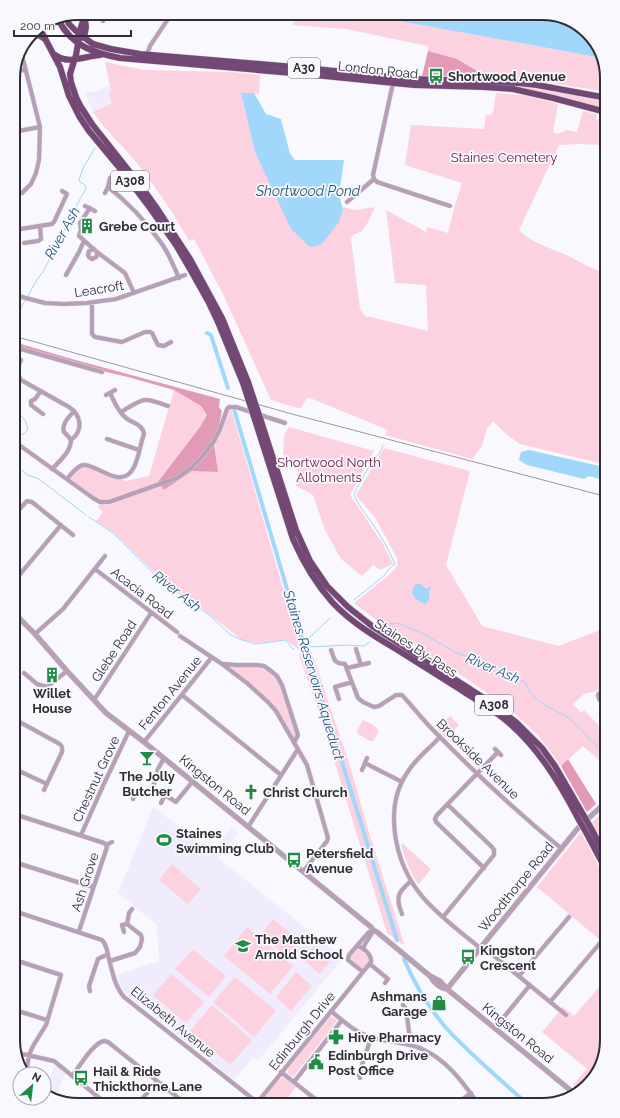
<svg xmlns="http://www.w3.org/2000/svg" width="620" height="1118" viewBox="0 0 620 1118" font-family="Raleway,sans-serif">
  <rect width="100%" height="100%" fill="#f9f8fe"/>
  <path fill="#f0ecfd" d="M109,86L111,91L108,93L112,103L93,112L85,93L101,90L105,87Z
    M153,807L212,851L232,827L238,833L218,858L343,958L258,1061L253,1058L234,1080L127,994L123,990L117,975L159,961L157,925L118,893Z
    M54,1065L65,1073L56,1097L60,1100L45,1095Z"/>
  <path fill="#fcd1e0" d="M295,13H355L602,58V91L538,81L483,77L482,74L457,59L428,51V46L346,29L292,25L299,15Z
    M105,62L144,70L231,72L260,75L259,94L241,93L255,152L343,210L342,207L356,210L375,207L368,222L362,231L353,235L351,239L360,309L366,317H370L428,331L426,285L395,283L386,210L419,228L425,232H426L427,227L448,233L454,208L462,183L405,165L411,125L484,129L486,115H490L493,113L496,93L529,96L558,104L553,132L557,134L567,130L577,132L583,111L597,114L596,119L602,121V145L578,144L559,145L519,230C533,244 549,247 566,255C580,261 588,268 603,272L604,464L557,453L520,444L506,434L493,421L487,429L481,448L472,459L385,435L388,430L310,398H307L301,408L294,407L271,400L223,294L194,239L189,241C175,215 157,189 139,166C125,147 106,132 93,112L112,103L108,92L111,91Z
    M409,81L514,85L602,100V109L545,94Z
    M174,390L201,406L207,415L164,490L192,471L218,472L214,444L223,428L227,412L231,408L301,651L286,640L258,643L242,640L218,621L162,580L113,532L96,521L103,512L98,507L103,501L90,496L67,479L85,465L107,475L126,481L149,476Z
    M289,427L374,451L350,495L383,544L393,564L380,570L373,565L362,576L341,559L325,530L313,495L296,486L298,468L283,454L284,435Z
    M384,448L470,471L446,565L482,626L558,646L603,629L605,621V683L596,691L584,694L573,704L581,713L584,710L605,732V765L583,746L561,766L538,735L515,714L493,697L455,671L388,629L354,603L389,575L397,566L398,560L376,519L356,495Z
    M311,650L351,769L367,826L404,944H402L387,933L322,721L300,658L299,653Z
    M238,666C257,666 260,666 277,676L298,735L294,743L276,711L242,679L231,667Z
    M450,716L459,725L446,738L437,729Z
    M363,720C367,722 379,726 378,732C377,735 375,738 373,741H370L358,734L357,730Z
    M606,810V849L592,822Z
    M581,832L606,880V945L537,887Z
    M403,844L431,869L419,884H418C410,872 405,859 401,845Z
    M172,864L201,889L188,905L159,880Z
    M273,919L299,940L286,955L260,935Z
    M247,927L293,966L270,994L224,956Z
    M313,947L330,962L319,974L303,959Z
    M193,949L226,976L209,997L175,969Z
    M356,949H359L370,959V961L364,969L361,968L350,960V957Z
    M296,972L312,986L291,1011L276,997Z
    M171,974L204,1002L186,1023L153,995Z
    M235,977L276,1011L254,1037L213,1002Z
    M607,978V1044L596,1076L579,1090L573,1085L587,1069L542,1032L563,1007L574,1016Z
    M212,1005L252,1040L230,1065L190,1031Z
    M331,1016L337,1020L336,1022L294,1076C288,1076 287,1072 289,1067L329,1018Z
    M280,1078H285L296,1087L284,1103H263L262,1101L263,1099Z"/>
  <path fill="#e39ab6" d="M428,51L457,59L482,74L483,79L434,75L422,76Z
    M14,342L72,359L220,399L219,407L222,411L218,430L214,444L218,472L192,471L164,490L158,482L200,427L207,415L201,406L174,390L128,377L106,372L95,368L14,345Z
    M568,759L596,804L587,812L561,766Z"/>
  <path fill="#a0d7fa" d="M355,13H546L581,26L602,53V58Z
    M241,93H254L266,114L281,119L290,154L295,160H344L339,195L343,210L339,222L325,240L320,245L310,247L291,229L255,152Z
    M529,450L604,467V480L589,476L584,479L527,465L519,460L521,452Z
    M416,584H420L427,589L430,586L431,587C428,593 431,601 425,604L415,599V597L412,594L413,588Z"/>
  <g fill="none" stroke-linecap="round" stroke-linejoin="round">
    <path stroke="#a0d7fa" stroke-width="1" d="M28,296L35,283L44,270L80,199L86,189L85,185L80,182L79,180L83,168L95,148
      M14,320L26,299
      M15,410L25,420L28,429C25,434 20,436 15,436
      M15,464L27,475L39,479L86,515
      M89,517L113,533L161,581L209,615L231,635L242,640L256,644L286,640L292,648L294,649
      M354,600L385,575L387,571L395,564C389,550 381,536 372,523C365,513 358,505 354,494L373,459L379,454L383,445
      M384,628L389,624L397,623L422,633L455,652L474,659L507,675L525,682L530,693L534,697L546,706L566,716L582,730L590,740L605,752
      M310,646L309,641L310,637L330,618
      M310,647L347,645L364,646L370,642"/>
    <path stroke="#a0d7fa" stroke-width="4" d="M207,333L211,335L228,388
      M234,409L307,657L334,736L397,940
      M404,959C415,985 429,1008 447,1029C455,1038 463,1045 471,1053C488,1069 506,1085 523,1100"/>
    <g stroke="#d5d4d9" stroke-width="5">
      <path id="minor" d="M160,13L168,19
        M103,21L107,13
        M147,55L150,46L172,13
        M14,71L25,70
        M13,132L40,127
        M374,179L377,182L450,206
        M108,187C129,203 147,223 162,244C169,254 174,267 179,278
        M105,193L108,187L110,178
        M14,196L22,193L31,184L36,173L39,160L40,127L22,55
        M347,202L374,179L373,175L393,83
        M85,206L95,211
        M90,208L80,223L81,230L79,236L97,252L125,273L134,293
        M14,230L52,224L54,222L67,194L62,191
        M24,243L38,241L41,239L40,226
        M94,249L89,251L88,255L89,257L92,259C96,258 98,256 97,252
        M66,275L79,252L84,241
        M14,295L45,303L64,304L87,303L116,299L185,275
        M92,303V334L95,337L122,342L145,332H150L152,333L158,345L164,346L171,342
        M14,347L102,372
        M21,360L18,367L17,373L21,380L69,407C81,415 84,430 71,440C71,451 60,461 52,469
        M41,391L35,399L31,401V405L43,414
        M106,395L115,390
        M121,412C128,408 137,401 145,400C152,399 161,404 168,406
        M107,439L139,450
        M71,440C69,437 66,434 64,432C61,424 70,416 74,411
        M15,442L93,498L100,502H109L177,478L191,468L201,458L214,441L220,429L227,409L229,407H236L285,423
        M67,479C71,474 76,467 83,465C96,463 122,492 134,467C139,457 140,445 144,434C143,424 132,423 126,418C118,412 114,401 110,393
        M15,514L27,501L32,502L73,535
        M95,569L177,632
        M16,579L61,525
        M35,634L63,609L105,556
        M180,636L222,664L247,683L268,702L276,711L307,765L328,838L327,841L303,872
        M356,649L361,665
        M331,650C335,660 333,663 345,664L346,667L358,698L363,702L374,707L379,706L396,695H402C413,707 423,720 435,732C475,773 517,812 562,849
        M223,664L237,665H257L264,666L271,671L277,676L282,685L298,735L294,743
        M347,668L369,663
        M24,673L37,684L47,687L67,671
        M605,687L598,695L599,699L605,705
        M182,695L281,775
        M93,699L96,697L151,613
        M339,699L335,687L352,682
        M16,720L58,743C62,745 63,747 62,752L44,790
        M440,737C429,749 415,759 407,773C383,809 395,863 421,895C436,914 462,933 480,948
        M144,742L212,657
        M495,749L501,755
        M365,763L402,782
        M17,770L47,784
        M362,770L367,758
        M133,799L135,794L138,792L148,795L154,784L158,769L164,758
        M161,803L165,795L176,802L193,781
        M17,815L104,843L106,845
        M248,827L298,749
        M81,835L102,788L129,731
        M106,845L112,842
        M17,863L93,887
        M484,868L436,822L435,819L437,815L498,752
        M17,912L102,940C106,944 107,949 108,955C112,970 114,985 124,997L258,1103
        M402,914C395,897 398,892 411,881
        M443,917L494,855V850L492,847L448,805
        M79,931L107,847L106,845
        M124,932L122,925L127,924L129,913L132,909
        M482,946L566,1015
        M363,949C365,942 370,937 373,931
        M18,961L61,975L46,1025L33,1046L29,1055L26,1074
        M110,961L135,953L140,947L142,939L141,935L127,924
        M370,964L388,979L385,983
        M363,972L348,960L349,955L368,933L373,930
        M519,976L569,917
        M90,991L89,986L98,959L108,954
        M550,1002L601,942
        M403,1005L406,1009L410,1040V1044
        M18,1011L47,1020
        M331,1011C343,1021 355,1032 370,1037C387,1043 407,1041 424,1050C446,1060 462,1081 476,1101
        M499,1023L530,985
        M18,1053L54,1061L108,1105
        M281,1072L319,1102
        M72,1076C80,1066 93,1043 104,1041L108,1042L186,1104
        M360,1078L359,1074L371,1038
        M294,1082L342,1020
        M460,1101L471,1093
        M257,1103L371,962C372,955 364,948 358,946
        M138,1104L157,1081"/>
    </g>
    <g stroke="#d5d4d9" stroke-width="6">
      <path id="tertiary" d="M16,615L35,634L67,671L106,713L144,742L371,927L373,930L377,932L430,976L440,981L447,989L575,1094
        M430,976C434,983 439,988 447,989
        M447,989L578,828L606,802"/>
    </g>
    <g stroke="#d5d4d9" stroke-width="7">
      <path id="primary" d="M33,32L45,39"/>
    </g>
    <g stroke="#d5d4d9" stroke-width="7">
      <path id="trunk" d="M85,13V15L81,27L76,55L70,74L71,82L76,97L81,107L92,124L141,186L156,207L190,259L222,318L248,382
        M66,18L69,24L78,33L93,44L111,49L140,54L306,68L411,79L484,81L519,83L537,85L602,97
        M59,21C72,46 94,53 120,58L315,75L414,85L484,87L513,89L553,98L602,111
        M40,29L60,67L69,96L79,116L89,131L118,166L150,208L176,245L190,269L208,301L218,322L243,383
        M84,38L86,27L85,20
        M55,55C68,65 85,56 100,55
        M260,418L296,530L310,561L327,586L348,607L372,626L487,700L517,723L542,748L555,766L584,816
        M255,420L293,539C303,562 316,584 333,603C351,622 374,636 396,649C417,662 437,675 458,688C473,698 489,707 503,718C537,745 559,782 579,820
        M592,830L606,857
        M587,834L606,870"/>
    </g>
    <use href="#minor" stroke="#b7a0b7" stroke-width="4"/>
    <use href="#tertiary" stroke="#b7a0b7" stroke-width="5"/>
    <use href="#primary" stroke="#7e567f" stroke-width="6"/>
    <use href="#trunk" stroke="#744875" stroke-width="6"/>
    <path stroke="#9a999e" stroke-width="1" d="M14,336L292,414L604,496"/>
    <g stroke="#d5d4d9" stroke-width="7" stroke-linecap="butt">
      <path id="trunk-bridge" d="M248,382L260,418
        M243,383L255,420
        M584,816L592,830
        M579,820L587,834"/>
    </g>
    <use href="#trunk-bridge" stroke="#744875" stroke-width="6"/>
  </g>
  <defs>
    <g id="bus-bare" transform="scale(1.2)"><path d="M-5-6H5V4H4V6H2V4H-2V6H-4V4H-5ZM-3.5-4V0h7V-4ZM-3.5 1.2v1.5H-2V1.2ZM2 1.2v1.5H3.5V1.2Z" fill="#208c44" stroke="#f9f8fe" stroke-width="2.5" paint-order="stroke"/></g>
    <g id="building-bare" transform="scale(1.2)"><path d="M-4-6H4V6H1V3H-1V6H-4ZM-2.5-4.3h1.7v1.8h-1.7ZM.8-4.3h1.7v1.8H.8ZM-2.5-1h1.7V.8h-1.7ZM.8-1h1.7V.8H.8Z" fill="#208c44" stroke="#f9f8fe" stroke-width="2.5" paint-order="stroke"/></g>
    <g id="bar-bare" transform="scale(1.2)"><path d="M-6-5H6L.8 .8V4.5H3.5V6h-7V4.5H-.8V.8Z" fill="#208c44" stroke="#f9f8fe" stroke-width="2.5" paint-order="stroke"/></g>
    <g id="church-bare" transform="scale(1.2)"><path d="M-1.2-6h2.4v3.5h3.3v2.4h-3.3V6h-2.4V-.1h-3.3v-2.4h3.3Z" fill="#208c44" stroke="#f9f8fe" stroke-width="2.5" paint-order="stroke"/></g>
    <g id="stadium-bare" transform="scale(1.2)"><path d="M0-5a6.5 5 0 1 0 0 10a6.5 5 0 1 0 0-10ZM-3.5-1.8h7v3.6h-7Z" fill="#208c44" stroke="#f9f8fe" stroke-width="2.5" paint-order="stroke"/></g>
    <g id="school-bare" transform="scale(1.2)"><path d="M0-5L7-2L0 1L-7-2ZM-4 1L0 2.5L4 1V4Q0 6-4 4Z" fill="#208c44" stroke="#f9f8fe" stroke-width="2.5" paint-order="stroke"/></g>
    <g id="shop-bare" transform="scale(1.2)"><path d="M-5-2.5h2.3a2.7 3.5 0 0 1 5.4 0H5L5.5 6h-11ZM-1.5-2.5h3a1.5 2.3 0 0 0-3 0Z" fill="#208c44" stroke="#f9f8fe" stroke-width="2.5" paint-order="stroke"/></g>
    <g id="pharmacy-bare" transform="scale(1.2)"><path d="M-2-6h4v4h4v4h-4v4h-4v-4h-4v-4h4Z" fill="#208c44" stroke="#f9f8fe" stroke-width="2.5" paint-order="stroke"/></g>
    <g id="civic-bare" transform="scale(1.2)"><path d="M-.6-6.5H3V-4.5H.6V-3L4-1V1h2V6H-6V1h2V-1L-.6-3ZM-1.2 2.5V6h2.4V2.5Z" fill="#208c44" stroke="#f9f8fe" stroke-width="2.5" paint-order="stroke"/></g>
  </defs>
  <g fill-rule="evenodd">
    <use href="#bus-bare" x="436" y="76"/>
    <use href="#building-bare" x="87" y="226"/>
    <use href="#building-bare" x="52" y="675"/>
    <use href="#bar-bare" x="147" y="758"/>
    <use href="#church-bare" x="251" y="792"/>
    <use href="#stadium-bare" x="164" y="840"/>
    <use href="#bus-bare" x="294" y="860"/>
    <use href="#school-bare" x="243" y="946"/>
    <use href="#bus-bare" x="468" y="957"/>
    <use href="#shop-bare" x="439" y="1003"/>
    <use href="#pharmacy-bare" x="336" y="1037"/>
    <use href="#civic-bare" x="316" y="1062"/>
    <use href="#bus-bare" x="81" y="1078"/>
  </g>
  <g text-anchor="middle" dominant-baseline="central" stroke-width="3.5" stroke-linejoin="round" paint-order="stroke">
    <g fill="#f9f8fe" stroke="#6c6b70" stroke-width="1">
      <rect x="288" y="58" width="32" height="20" rx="3"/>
      <rect x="111" y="171" width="38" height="20" rx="3"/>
      <rect x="475" y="695" width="38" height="20" rx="3"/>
    </g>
    <g font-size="12" font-weight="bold" fill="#2f2e33">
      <text x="304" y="68">A30</text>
      <text x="130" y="181">A308</text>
      <text x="494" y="705">A308</text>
    </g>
    <g font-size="13" fill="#2f2e33" stroke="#f9f8fe">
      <text transform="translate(378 70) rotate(6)">London Road</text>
      <text transform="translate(99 289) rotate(-9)">Leacroft</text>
      <text transform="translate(142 593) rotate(38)">Acacia Road</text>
      <text transform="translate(416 648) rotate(33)">Staines By-Pass</text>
      <text transform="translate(114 651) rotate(-57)">Glebe Road</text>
      <text transform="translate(170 693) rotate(-51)">Fenton Avenue</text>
      <text transform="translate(478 759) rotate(44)">Brookside Avenue</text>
      <text transform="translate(96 779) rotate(-65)">Chestnut Grove</text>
      <text transform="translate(215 785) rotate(39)">Kingston Road</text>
      <text transform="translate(85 882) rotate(-72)">Ash Grove</text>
      <text transform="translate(516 887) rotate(-51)">Woodthorpe Road</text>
      <text transform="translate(173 1022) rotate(39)">Elizabeth Avenue</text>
      <text transform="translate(302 1031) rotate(-51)">Edinburgh Drive</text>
      <text transform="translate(518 1033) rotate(39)">Kingston Road</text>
    </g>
    <g font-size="13" font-weight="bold" fill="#2f2e33" stroke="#f9f8fe" text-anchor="start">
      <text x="448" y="76">Shortwood Avenue</text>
      <text x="99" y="226">Grebe Court</text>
      <text x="52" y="693" text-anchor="middle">Willet<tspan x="52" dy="15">House</tspan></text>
      <text x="147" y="776" text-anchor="middle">The Jolly<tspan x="147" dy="15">Butcher</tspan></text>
      <text x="263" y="792">Christ Church</text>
      <text x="176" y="833">Staines<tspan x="176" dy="15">Swimming Club</tspan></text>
      <text x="306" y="853">Petersfield<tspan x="306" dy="15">Avenue</tspan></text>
      <text x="255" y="939">The Matthew<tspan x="255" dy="15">Arnold School</tspan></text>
      <text x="480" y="950">Kingston<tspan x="480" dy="15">Crescent</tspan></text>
      <text x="427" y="996" text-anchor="end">Ashmans<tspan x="427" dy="15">Garage</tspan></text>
      <text x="348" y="1037">Hive Pharmacy</text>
      <text x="328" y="1055">Edinburgh Drive<tspan x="328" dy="15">Post Office</tspan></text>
      <text x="93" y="1071">Hail &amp; Ride<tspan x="93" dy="15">Thickthorne Lane</tspan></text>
    </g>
    <g font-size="13" fill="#6e1943" stroke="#f9f8fe">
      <text x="504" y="157">Staines Cemetery</text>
      <text x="329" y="462">Shortwood North<tspan x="329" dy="15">Allotments</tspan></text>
    </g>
    <g font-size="14" font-style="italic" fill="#245876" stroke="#f9f8fe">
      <text x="308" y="191">Shortwood Pond</text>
      <text transform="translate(62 233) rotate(-61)">River Ash</text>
      <text transform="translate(177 591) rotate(38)">River Ash</text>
      <text transform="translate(493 668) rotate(23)">River Ash</text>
      <text transform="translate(314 675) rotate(73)">Staines Reservoirs Aqueduct</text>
    </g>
  </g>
  <path d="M0 0H620V1118H0ZM78 20H542A58 58 0 0 1 600 78V1040A58 58 0 0 1 542 1098H78A58 58 0 0 1 20 1040V78A58 58 0 0 1 78 20Z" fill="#f9f8fe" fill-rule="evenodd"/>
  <path fill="none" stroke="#2f2e33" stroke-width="2" d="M78 20H542A58 58 0 0 1 600 78V1040A58 58 0 0 1 542 1098H78A58 58 0 0 1 20 1040V78A58 58 0 0 1 78 20Z"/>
  <g transform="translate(32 1086) rotate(28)"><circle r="19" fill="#f9f8fe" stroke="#a8a7ad"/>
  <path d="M0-3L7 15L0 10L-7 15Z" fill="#208c44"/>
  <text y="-6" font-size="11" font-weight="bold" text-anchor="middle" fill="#2f2e33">N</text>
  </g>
  <path d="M14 30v6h117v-6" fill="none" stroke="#2f2e33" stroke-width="2"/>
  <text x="20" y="30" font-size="12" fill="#2f2e33" stroke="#f9f8fe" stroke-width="3" paint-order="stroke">200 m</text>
</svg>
